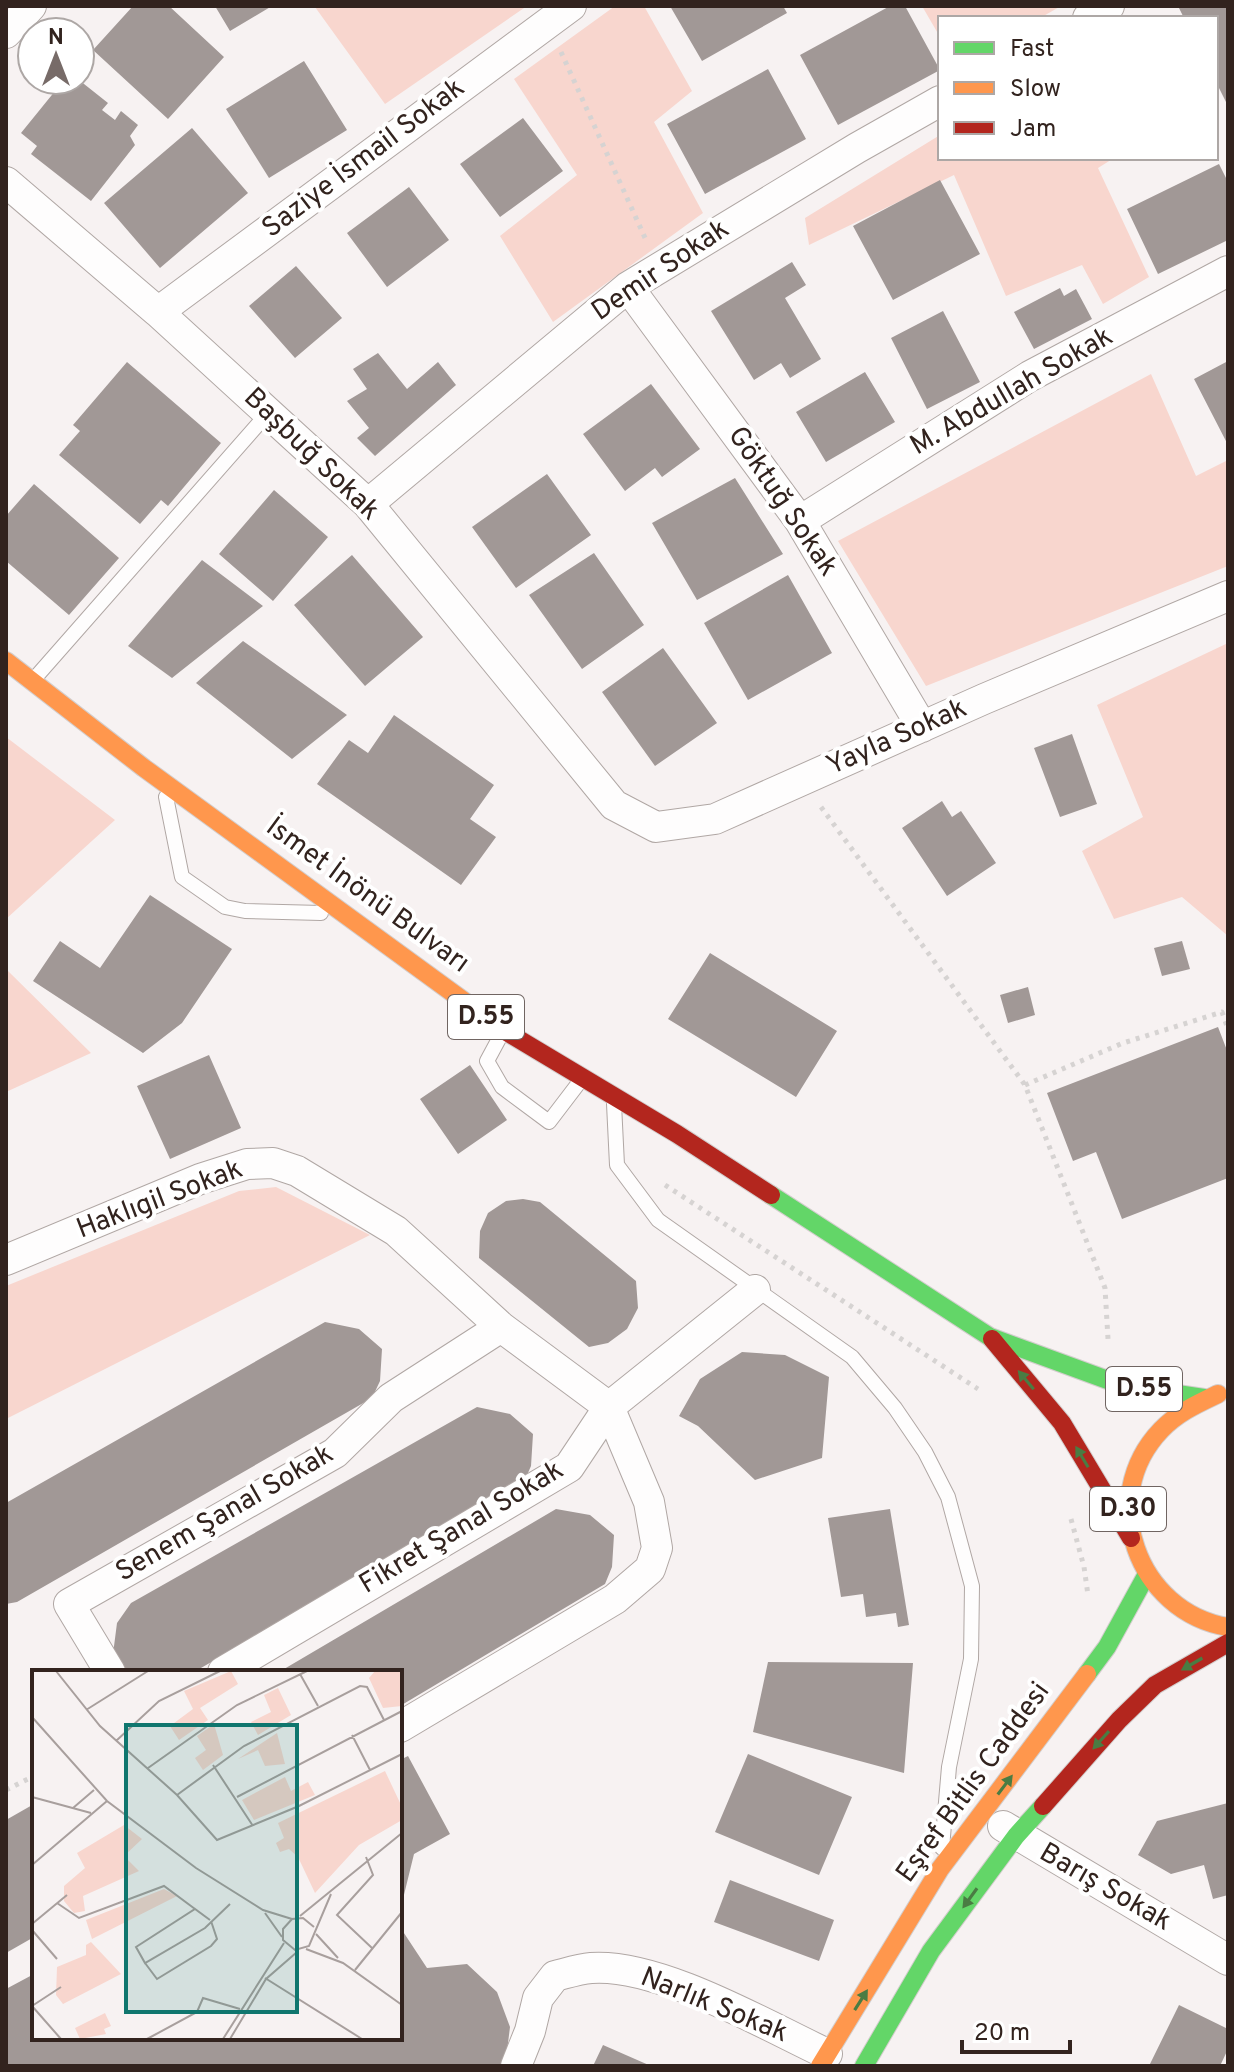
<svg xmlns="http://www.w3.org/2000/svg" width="1234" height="2072" viewBox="0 0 1234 2072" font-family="Overpass,sans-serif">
  <rect width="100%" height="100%" fill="#f7f2f2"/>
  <path fill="#f8d6ce" d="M317,6H527L385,104L315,7Z
    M615,6H644L692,91L654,122L703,213L553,322L500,236L577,175L514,79Z
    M922,6H1061L1040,18H940V37Z
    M940,135V158H1114L1098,168L1149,277L1103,304L1082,265L1006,296L954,175L809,245L805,218Z
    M1151,374L1196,476L1228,460V566L926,686L838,541Z
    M1228,643V936L1182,897L1114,919L1082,851L1143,817L1097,705Z
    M6,737L115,820L6,919Z
    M6,969L91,1053L6,1092Z
    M276,1187L370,1235L6,1419V1286L239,1191Z"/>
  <path fill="#a19896" d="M133,6H169L224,57L168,119L93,50Z
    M215,6H272L230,31Z
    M670,6H783L787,13L702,61Z
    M890,6H905L940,70L838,125L800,55Z
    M1178,6H1228V101L1226,102L1216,82V18H1184Z
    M304,61L347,130L269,178L226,109Z
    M768,69L806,139L705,194L667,124Z
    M64,80H79L108,103L102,110L115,120L121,111L138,125L130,136L135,145L91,201L31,154L37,146L21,133Z
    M523,118L563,171L500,217L460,164Z
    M192,128L248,193L160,268L104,203Z
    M1219,164L1228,182V240L1158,274L1127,209Z
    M940,180L980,254L893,300L853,226Z
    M409,187L449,240L387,287L347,233Z
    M792,262L806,285L785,298L821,359L790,378L781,363L754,380L711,311Z
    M296,266L342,318L295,358L249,306Z
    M1060,288L1064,296L1076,289L1092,319L1034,349L1014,312Z
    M943,311L980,382L927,409L891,338Z
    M378,353L407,389L438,362L456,385L375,456L357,438L369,428L347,401L367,389L353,369Z
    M1228,361V445L1194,379Z
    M127,362L221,443L168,506L161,500L140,524L59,455L80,431L73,425Z
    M865,372L895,422L826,462L796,412Z
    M651,384L700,449L662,477L655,468L625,491L583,434Z
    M547,474L591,535L516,588L472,527Z
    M735,478L783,554L697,600L652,523Z
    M34,484L119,558L69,615L6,561V516Z
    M274,490L328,537L273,601L219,554Z
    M594,553L644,625L582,669L529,595Z
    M352,555L423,637L365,686L294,605Z
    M202,560L263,606L172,678L128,646Z
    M788,575L832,653L748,700L704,623Z
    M243,641L347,715L292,759L196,683Z
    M663,648L717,723L655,766L602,692Z
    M394,715L494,785L470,819L496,837L461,885L317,784L349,740L368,753Z
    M1072,734L1097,804L1060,817L1034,748Z
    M942,801L952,817L961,811L996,863L947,896L902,828Z
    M150,895L232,949L182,1023L143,1053L33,981L60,941L100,968Z
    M1182,941L1190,969L1162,976L1154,948Z
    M710,953L837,1031L796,1097L668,1019Z
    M1028,987L1035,1015L1008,1023L1000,995Z
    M1218,1027L1228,1053V1178L1122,1219L1096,1152L1073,1161L1047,1093Z
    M209,1055L241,1128L170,1159L137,1086Z
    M470,1065L507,1120L458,1154L420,1099Z
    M523,1199L540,1202L636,1281L638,1308L627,1329L608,1343L589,1347L479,1258L480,1231L488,1213L506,1201Z
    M325,1322L359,1329L382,1349L380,1381L372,1398L17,1602L6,1604V1503Z
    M742,1352L785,1355L829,1377L822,1458L755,1480L698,1426L679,1416L700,1379Z
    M477,1407L510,1414L533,1434L531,1466L524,1482L194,1672H126L113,1654L117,1623L131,1603Z
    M556,1509L590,1515L614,1535L612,1567L605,1584L400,1706V1672H279Z
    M890,1509L909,1625L898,1627L896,1613L866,1617L863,1594L841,1597L828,1518Z
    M768,1662L913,1663L904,1773L753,1732Z
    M748,1754L852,1797L819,1875L715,1832Z
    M408,1756L450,1834L414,1854L401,1907L400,1760Z
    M1228,1803V1895L1213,1899L1204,1865L1171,1874L1138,1855L1157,1821Z
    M34,1804V1937L6,1953V1820Z
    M730,1880L834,1920L819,1961L714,1922Z
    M400,1927L427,1968L467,1964L497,1992L510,2027L506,2059L499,2066H6V1989L34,1974V2038H400Z
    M1179,2005L1228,2029V2049L1220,2066H1149Z
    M603,2045L651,2066H593Z"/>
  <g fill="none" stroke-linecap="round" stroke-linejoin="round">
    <g stroke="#b0a7a4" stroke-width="16">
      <path id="lane" d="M35,678L268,413
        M166,797L182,877L225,907L245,911L321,913
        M501,1035L487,1061L502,1087L549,1122L581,1080
        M614,1104L617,1165L658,1220L852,1357L895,1408L925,1452L948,1497L972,1586L971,1659L949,1767L942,1848"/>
    </g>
    <g stroke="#b0a7a4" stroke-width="32">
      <path id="street" d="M1088,18L1109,6
        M6,33L31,6
        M6,182L158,312L368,504L614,805L656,827L715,819L984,699L1228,596
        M628,287L800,521L922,727
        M158,312L571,6
        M368,504L628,287L857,148L940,101
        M800,521L1030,376L1228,271
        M6,1260L200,1179L247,1164L273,1163L297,1171L396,1231L501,1327
        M110,1672L69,1604L335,1453L391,1398L501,1327L609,1407
        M223,1672L569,1467L609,1407L755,1290
        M400,1727L615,1599L650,1569L657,1548L649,1502L609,1407
        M1003,1826L1228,1960
        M516,2066L530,2031L538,1998L555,1976C567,1973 579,1969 591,1968C659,1963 765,2025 827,2054"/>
    </g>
    <g stroke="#d3cecd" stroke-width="20">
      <path id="fast" d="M771,1195L990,1337L1124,1386L1204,1398
        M1087,1674L1107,1647L1147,1574
        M864,2066L931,1951L1016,1836L1043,1806"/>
    </g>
    <g stroke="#d3cecd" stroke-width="20">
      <path id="slow" d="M6,661L144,768L505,1031
        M1218,1394C1197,1404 1177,1413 1161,1430C1096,1498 1137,1612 1228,1627
        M820,2066L940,1869L1087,1674"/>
    </g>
    <g stroke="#d3cecd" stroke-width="20">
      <path id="jam" d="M505,1031L677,1134L771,1195
        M992,1339L1062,1423L1131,1538
        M1043,1806L1119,1720L1155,1685L1228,1643"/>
    </g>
    <path stroke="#d6d3d2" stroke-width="5" stroke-dasharray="4 6" stroke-linecap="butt" d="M561,52L646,240
      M821,807L1025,1085L1105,1288L1108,1339
      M1025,1085L1123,1043L1222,1012L1228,1029
      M665,1185L978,1389
      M1071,1519L1084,1567L1088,1595
      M6,1790L34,1776"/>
    <use href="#lane" stroke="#fefdfd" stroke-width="14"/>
    <use href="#street" stroke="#fefdfd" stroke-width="30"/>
    <use href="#fast" stroke="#63d668" stroke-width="18"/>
    <use href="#slow" stroke="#ff974d" stroke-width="18"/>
    <use href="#jam" stroke="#b3261e" stroke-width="18"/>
  </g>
  <defs><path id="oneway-solid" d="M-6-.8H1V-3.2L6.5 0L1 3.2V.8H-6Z" transform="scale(2)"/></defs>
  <g fill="#4a7c43">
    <use href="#oneway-solid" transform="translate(1026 1380) rotate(-130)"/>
    <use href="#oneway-solid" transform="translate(1082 1457) rotate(-121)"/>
    <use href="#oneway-solid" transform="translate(1192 1664) rotate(150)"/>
    <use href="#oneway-solid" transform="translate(1101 1740) rotate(132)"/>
    <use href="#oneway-solid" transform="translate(1005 1785) rotate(-53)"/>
    <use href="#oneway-solid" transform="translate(970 1898) rotate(126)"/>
    <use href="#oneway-solid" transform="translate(861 2000) rotate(-58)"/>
  </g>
  <g text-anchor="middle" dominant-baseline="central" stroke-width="8" stroke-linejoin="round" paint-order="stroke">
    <g fill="#fff" stroke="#706562" stroke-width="2">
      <rect x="448" y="995" width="76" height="44" rx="6"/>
      <rect x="1106" y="1367" width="76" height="44" rx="6"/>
      <rect x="1090" y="1487" width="76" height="44" rx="6"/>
    </g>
    <g font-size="26" font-weight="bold" fill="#32231e">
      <text x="486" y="1017">D.55</text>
      <text x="1144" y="1389">D.55</text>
      <text x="1128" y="1509">D.30</text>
    </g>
    <g font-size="28" fill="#32231e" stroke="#fff">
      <text transform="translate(364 159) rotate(-37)">Saziye İsmail Sokak</text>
      <text transform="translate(661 271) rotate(-34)">Demir Sokak</text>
      <text transform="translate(1012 392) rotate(-30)">M. Abdullah Sokak</text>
      <text transform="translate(311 455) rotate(44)">Başbuğ Sokak</text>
      <text transform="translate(782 502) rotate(56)">Göktuğ Sokak</text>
      <text transform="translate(897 738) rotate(-24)">Yayla Sokak</text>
      <text transform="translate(367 896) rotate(36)">İsmet İnönü Bulvarı</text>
      <text transform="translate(160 1200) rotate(-21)">Haklıgil Sokak</text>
      <text transform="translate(225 1514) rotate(-30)">Senem Şanal Sokak</text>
      <text transform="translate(462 1528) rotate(-31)">Fikret Şanal Sokak</text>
      <text transform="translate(974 1783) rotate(-54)">Eşref Bitlis Caddesi</text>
      <text transform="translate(1105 1888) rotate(30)">Barış Sokak</text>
      <text transform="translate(714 2006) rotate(22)">Narlık Sokak</text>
    </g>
  </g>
  <g transform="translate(32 1670)">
    <rect width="370" height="370" fill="#f7f2f2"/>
    <path d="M199,1L206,14L168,38L176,50L147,70L138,56L161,39L152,21ZM343,1H370V36L351,38L337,8ZM246,18L259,45L226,65L219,52L239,42L232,25ZM182,54L191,85L171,100L163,88L174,80L165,66ZM245,63L253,94L233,96L226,80L206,89ZM353,101L370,137V150L327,175L283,223L266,187L257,179L248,182L244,173L252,168L246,153ZM253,107L259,121L276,112L283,125L222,150L210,130ZM92,155L110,169L92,186L107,201L51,226L53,241L42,243L32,231V216L53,198L45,183ZM132,219L145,226L60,269L54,250ZM59,272L89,304L31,334L24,325L25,297L54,285V275ZM73,343L79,356L72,359L74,364L48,369L43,358Z" fill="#f8d6ce"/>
    <path fill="none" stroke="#a89f9d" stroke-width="2" d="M24,1L68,56L145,125L185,170L267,136L370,84M268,4L286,36M54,40L116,1M0,47L75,131L164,198L231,240L260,249M320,65L338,100M84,71L127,31L188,1M181,95L221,156M116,98L205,35L275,1M145,125L212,76L328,16L335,17L352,50M0,127L59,143M205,127L370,41M41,138L62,120M334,187L341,205L305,245L340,278M0,195L75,131M25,233L47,248L132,216L163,239M233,243L250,267M268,246L370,163M178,250L163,239L104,277L113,293L173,258L198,234M0,254L35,225M282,257L271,248L260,249L251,259V270L263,280L277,276L299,224M0,260L25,289M284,264L306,288M274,279L311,293L370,335M113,293L125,309L179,276L185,269L179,251M323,300L370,242M233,308L330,369M0,336L29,369M0,336L29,317M115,369L165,342L171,328L208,339M191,369L252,273M198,369L234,309L265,282"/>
    <path fill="#0f766e" fill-opacity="0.15" stroke="#0f766e" stroke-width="4" d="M94,55H265V342H94Z"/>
    <rect width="370" height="370" fill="none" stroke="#32231e" stroke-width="4"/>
  </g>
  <rect width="1234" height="2072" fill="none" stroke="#32231e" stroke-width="16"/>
  <rect x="938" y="16" width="280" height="144" fill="#ffffff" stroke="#ada7a5" stroke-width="2"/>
  <rect x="954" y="42" width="40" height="12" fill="#63d668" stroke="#ada7a5" stroke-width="2"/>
  <text x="1010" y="56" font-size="24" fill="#32231e">Fast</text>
  <rect x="954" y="82" width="40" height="12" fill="#ff974d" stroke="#ada7a5" stroke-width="2"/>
  <text x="1010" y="96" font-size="24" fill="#32231e">Slow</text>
  <rect x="954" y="122" width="40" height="12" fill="#b3261e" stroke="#ada7a5" stroke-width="2"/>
  <text x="1010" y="136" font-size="24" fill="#32231e">Jam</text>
  <g transform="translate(56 56)"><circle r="38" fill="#ffffff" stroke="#ada7a5" stroke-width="2"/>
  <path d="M0-6L14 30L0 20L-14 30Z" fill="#776b68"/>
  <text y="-12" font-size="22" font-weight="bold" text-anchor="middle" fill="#32231e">N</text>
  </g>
  <path d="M962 2040v12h108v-12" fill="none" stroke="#32231e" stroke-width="4"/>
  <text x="974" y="2040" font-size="24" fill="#32231e" stroke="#ffffff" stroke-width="6" paint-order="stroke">20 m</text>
</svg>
